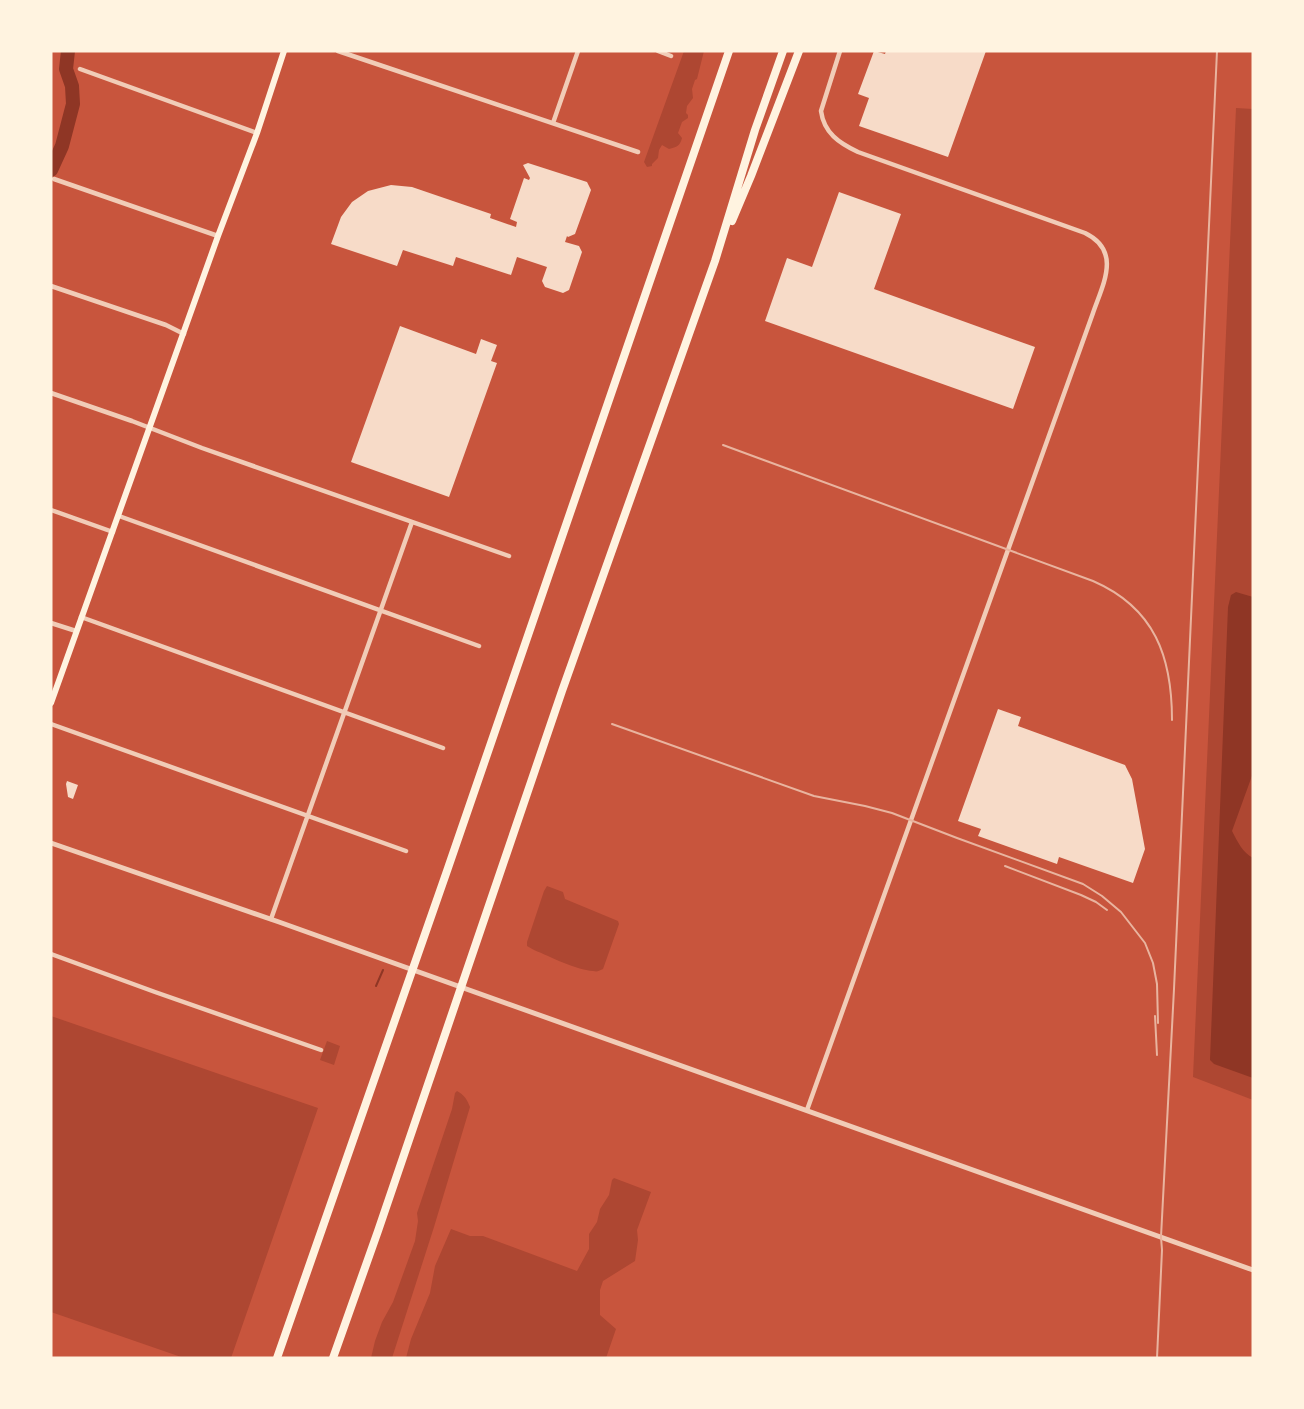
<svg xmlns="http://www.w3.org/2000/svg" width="1304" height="1409" viewBox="0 0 1304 1409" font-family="'Roboto Condensed',sans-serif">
  <rect width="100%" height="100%" fill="#c8553d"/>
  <path fill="#ae4732" d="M684,51H704L697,79L695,80L692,89L693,98L687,106L686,113L688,115V118L682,122L678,133L682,138C680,146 677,147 669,149L662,145L659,150L658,158L652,164V166L647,167L644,162Z
    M1236,108L1253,109V1100L1193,1077Z
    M547,886L563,892L565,899L618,921L619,924L603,969C598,971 598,972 593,971C576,970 551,957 534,950L527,946V942L544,891Z
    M51,1016L318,1108L231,1358H184L51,1312Z
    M327,1041L340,1046L334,1065L320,1060Z
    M457,1091C464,1095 467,1099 470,1107L434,1227L392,1358H371L375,1341L382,1322L393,1302L415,1241L418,1221L417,1213L452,1109L455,1093Z
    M614,1178L651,1192L637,1230L638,1240L635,1261L603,1281L600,1290V1315L616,1329L606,1358H406L411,1339L430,1293L435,1266L451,1229L470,1236H483L577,1271L589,1249V1234L597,1222L600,1209L609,1195L612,1180Z"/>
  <path fill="#8f3625" d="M1236,592L1253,597V773L1232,831C1237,841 1243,853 1253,858V1078L1214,1064L1210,1060L1228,607L1231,595Z"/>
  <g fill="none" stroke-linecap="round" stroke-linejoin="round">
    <path stroke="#8f3625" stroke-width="2" d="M376,986L383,970"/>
    <path stroke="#8f3625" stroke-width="14" d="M51,170L62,146L73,104L72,86L66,69L68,51"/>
  </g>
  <path fill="#f7dbc8" d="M874,51L885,54L886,51H986L948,157L859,126L869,98L858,94Z
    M528,163L587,182L591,190L575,234L568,237L567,236L565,242L579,246L582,252L569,290L563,293L545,287L542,281L547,267L517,257L511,275L456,257L453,266L403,250L397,266L331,244L341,217L352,202L368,191L391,185L412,187L491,214L490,218L516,227L517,222L510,219L524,178L529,180L530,178L523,165Z
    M839,192L901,214L874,289L1035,347L1013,409L765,321L787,258L812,267Z
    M400,326L476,354L481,339L497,345L491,361L497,363L449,497L351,462Z
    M998,709L1021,717L1018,726L1125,765L1132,779L1145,849L1133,883L1059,857L1057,864L978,836L981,829L958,821Z
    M67,781L78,785L73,799L68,797L66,784Z"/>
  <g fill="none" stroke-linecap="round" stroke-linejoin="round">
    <path stroke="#f1ccb7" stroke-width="4.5" d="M338,51L638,152
      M658,51L671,56
      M80,69L257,133
      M553,123L578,51
      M54,179L218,236
      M51,286L166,325L184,334
      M51,393L132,421L202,448L509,556
      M51,510L113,532
      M119,516L479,646
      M81,617L443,748
      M51,623L76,631
      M51,724L406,851
      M271,919L412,522
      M51,954L155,992L321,1050
      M807,1110L1093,313C1103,284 1122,251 1085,233L858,152C839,143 824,133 821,111L840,51"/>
    <path stroke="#f1ccb7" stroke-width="5" d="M51,843L279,922L1253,1270"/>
    <path stroke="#fff3e0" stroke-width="6" d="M51,703L218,236L257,133L284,51"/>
    <path stroke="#fff3e0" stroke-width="8" d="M732,221L751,176L799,51
      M277,1358L448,868L729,51
      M333,1358L378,1231L562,691L715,261L755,130L783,51"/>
    <path stroke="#e9b49f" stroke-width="2" d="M723,445L1093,581C1155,608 1172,657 1172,720
      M612,724L814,796L865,806L892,813L957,838L1083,884L1102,896L1121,912L1145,943L1153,963L1157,984L1158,1023
      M1005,866L1081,895L1096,902L1107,910
      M1155,1016L1157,1055
      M1157,1358L1162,1250L1161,1237L1174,989L1217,51"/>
  </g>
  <rect width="1304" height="1409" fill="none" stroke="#fff3e0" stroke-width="105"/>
</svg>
